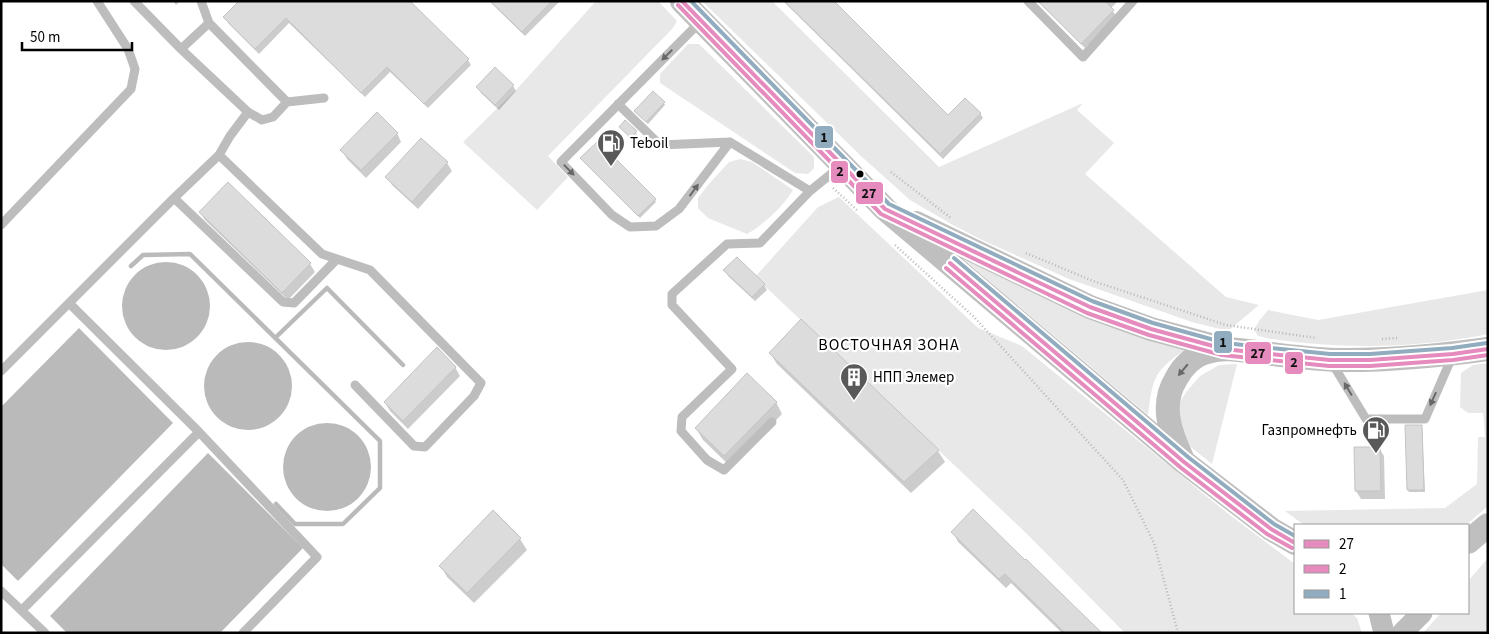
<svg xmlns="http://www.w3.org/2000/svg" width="1489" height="634" viewBox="0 0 1489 634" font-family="'Source Sans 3',sans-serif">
  <rect width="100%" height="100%" fill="#fff"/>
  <path fill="#e8e8e8" d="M596,1H658L677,21L673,28L548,156L568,177L537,210L463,142L517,89Z
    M702,1H772L939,167L1083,103L1077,110L1114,143L1085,174L1226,297L1259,305L1228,331L1192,322L1069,279L982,240L953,225L910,200L861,156Z
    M688,44H699L814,157V168L808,174L795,173L660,83V74Z
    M740,159L752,162L793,190C783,207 764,224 747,234L708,218L698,208V198L708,185L729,162Z
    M839,197L978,328L1022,346L1226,512L1295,564V613H1351L1357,618L1362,633H1125L1025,532L755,277L818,207Z
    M963,259L1185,350C1154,371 1153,377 1148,415Z
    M1488,290V334C1414,349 1345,349 1271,339L1258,336L1254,330L1259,321L1268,310L1318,320Z
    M1488,363V506L1466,525H1304L1285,511L1445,508L1477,484L1478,437H1485L1483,413H1468L1460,407L1461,373L1473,365Z
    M1237,364L1212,464L1187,444L1177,421V407L1186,392L1200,376L1219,365Z
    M1488,558V633H1423L1441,613H1468V581Z"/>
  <path fill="#bababa" d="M122 306a44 44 0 1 1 88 0a44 44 0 1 1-88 0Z
    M79,328L173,423L18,581L1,564V407Z
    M204 386a44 44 0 1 1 88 0a44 44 0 1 1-88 0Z
    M283 467a44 44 0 1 1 88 0a44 44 0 1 1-88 0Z
    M208,453L303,548L220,633H67L50,616Z"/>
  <path fill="#0003" d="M173,1H180L176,5Z
    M241,1L468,60L471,65L428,108L390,72L365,97L289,23L259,54L228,23L225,17Z
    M489,1H560L525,36Z
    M783,1H832L948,117L980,113L983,118L943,159Z
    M1037,1H1118L1111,8L1116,16L1085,48Z
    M513,86L516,91L499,110L481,93L478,87Z
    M664,103L665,105L648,124L637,113Z
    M625,122L637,134L633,139L622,129Z
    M397,133L401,142L366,178L347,159L342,150Z
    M583,160L655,200L656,202L640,218Z
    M447,163L452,171L418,209L392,185L387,177Z
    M200,212L310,264L315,272L288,300L205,220Z
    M725,270L764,285L767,290L755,301L728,276Z
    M801,321L938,451L945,462L911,493L777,364L770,353Z
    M455,367L460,376L408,429L390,411L385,403Z
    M776,402L782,414L731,467L703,440L696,428Z
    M1422,426L1425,492H1409L1408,490Z
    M1379,448L1384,456L1385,499H1361L1356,491Z
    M493,512L520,539L527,550L474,603L447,577L441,566Z
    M953,532L1100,633H1062L1011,583L1006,588L958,542Z"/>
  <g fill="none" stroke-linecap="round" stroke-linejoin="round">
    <path stroke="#bababa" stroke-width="4.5" d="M131,266L143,255L190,254L380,441V488L343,524H295L276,504
      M275,338L327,288L403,365"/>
  </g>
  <path fill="#dcdcdc" stroke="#c4c4c4" d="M239,1H410L469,59L424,104L387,67L361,93L286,18L255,49L223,17Z
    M490,1H552L522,32Z
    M784,1H834L948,115L965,98L981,113L940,154Z
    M1038,1H1105L1114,10L1081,44Z
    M495,67L514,85L495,105L476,87Z
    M653,91L665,102L646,122L634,111Z
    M377,112L398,133L361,170L340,150Z
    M625,120L637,131L631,138L619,127Z
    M421,138L448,162L412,202L385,177Z
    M598,141L656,199L638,216L580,158Z
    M228,182L311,263L282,293L199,212Z
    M737,257L765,284L752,297L723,270Z
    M801,319L939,450L904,482L769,353Z
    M437,347L456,367L403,421L384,402Z
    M747,373L777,402L724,456L695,428Z
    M1405,425H1422L1424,490H1407Z
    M1354,447H1380L1381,491H1355Z
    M973,509L1025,560L1026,559L1102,633H1065L1005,574L999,579L951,532Z
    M493,510L521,538L467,593L439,566Z"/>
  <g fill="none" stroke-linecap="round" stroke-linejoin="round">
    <path stroke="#b8b8b8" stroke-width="2.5" stroke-dasharray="1 2.5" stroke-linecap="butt" d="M891,172L951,218
      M833,188L858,211
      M895,245L974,317L1123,480L1154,543L1178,633
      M1026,253L1093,281L1226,325L1317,338
      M1382,339L1397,338"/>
    <path stroke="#bdbdbd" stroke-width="9" d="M134,1L181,49L248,112L262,120L273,117L287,102L209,23L201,1
      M1028,1L1083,57L1133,1
      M701,21L561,162L612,215L630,227L656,226L679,209L730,142L810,191
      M181,49L209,23
      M287,102L324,98
      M618,104L660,145L730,142
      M219,155L322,254L370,270L481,383L474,396L425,447L414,446L355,385
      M174,198L283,302L294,303L337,259
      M1,225L131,89L135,69L128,49L97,1
      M70,304L199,432L317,557L243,633
      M1332,363L1366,419H1425L1452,357
      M1,371L174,198L219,155L230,136L248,112
      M772,422L724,470L707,460L681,431L682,417L732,369L672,305V294L727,244L760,243L810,191L842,165
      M1,591L45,633
      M22,610L199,432"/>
    <path stroke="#bdbdbd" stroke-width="21" d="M1379,613L1384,633
      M1402,633L1422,613"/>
    <path stroke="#bfbfbf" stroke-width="24" d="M682,1L885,209L1184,462L1271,529L1295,543
      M916,223L1090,307L1151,329L1222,348
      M1182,458C1170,432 1160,405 1176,379C1182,367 1194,355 1207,352C1225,346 1245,351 1264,353C1287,356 1312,359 1336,360C1387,361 1437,356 1488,349
      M1468,542L1488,525"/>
    <g stroke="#fff" stroke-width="8">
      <path id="bus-1" d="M682,1L885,209L1090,307L1151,329L1224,349L1270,354L1330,360H1370L1453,354L1488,349
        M950,263L1184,462L1271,529L1295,543"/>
    </g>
    <g stroke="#fff" stroke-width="8">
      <path id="bus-2" d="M678,5L881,214L1087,313L1149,335L1222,355L1269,360L1329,366H1370L1453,360L1488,355
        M946,268L1180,467L1267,534L1292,548"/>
    </g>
    <g stroke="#fff" stroke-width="8">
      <path id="bus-3" d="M691,1L889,204L1092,301L1153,323L1225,343L1271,348L1330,354H1370L1452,348L1487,343
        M954,258L1188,457L1274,524L1295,536"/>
    </g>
    <use href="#bus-1" stroke="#e68bbd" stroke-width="4"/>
    <use href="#bus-2" stroke="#e68bbd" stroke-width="4"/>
    <use href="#bus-3" stroke="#92acbf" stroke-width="4"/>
  </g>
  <defs><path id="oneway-solid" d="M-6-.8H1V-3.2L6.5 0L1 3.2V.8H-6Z" transform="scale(1.25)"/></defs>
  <g fill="#686868">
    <use href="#oneway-solid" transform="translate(667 55) rotate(135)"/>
    <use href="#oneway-solid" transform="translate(569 170) rotate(46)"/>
    <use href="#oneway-solid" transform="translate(694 190) rotate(-54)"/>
    <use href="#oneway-solid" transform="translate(1348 389) rotate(-121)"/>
    <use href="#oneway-solid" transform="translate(1433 399) rotate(114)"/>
  </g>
  <use fill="#696969" href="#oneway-solid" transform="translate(1183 370) rotate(130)"/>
  <defs>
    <g id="fuel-pin" transform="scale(1.4375)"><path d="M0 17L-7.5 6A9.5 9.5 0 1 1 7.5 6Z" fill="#595959" stroke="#fff"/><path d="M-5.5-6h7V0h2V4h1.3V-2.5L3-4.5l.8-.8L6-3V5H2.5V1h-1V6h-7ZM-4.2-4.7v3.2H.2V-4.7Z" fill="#fff"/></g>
    <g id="building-pin" transform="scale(1.4375)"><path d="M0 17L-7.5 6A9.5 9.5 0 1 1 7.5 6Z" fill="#595959" stroke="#fff"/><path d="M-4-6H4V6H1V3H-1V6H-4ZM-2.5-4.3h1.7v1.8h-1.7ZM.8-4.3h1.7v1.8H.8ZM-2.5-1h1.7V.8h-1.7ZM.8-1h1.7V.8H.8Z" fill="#fff"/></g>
  </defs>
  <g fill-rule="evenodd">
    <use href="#fuel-pin" x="611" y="143"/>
    <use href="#building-pin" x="854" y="377"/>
    <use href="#fuel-pin" x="1376" y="430"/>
  </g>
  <circle fill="#000" stroke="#fff" stroke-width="2" cx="860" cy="174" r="4.5"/>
  <g text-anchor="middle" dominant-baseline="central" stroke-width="4.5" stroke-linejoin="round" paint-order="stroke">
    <g font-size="15" fill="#000" stroke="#fff" text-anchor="start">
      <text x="630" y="143">Teboil</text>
      <text x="873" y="377">НПП Элемер</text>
      <text x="1357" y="430" text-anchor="end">Газпромнефть</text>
    </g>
    <g font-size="16" letter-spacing="1" fill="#000" stroke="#fff">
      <text x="889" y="345">ВОСТОЧНАЯ ЗОНА</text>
    </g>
  </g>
  <g stroke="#fff" stroke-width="2">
    <rect x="814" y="125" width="20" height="24" rx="5" fill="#92acbf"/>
    <rect x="830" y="160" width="19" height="24" rx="5" fill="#e68bbd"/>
    <rect x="855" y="181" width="29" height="24" rx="5" fill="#e68bbd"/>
    <rect x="1213" y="330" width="20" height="24" rx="5" fill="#92acbf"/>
    <rect x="1244" y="341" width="28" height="24" rx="5" fill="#e68bbd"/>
    <rect x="1284" y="351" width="20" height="24" rx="5" fill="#e68bbd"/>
  </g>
  <g font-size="14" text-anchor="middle" font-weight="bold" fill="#111">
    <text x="824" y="142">1</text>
    <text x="840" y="176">2</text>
    <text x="869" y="198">27</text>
    <text x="1223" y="347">1</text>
    <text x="1258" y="358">27</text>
    <text x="1294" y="367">2</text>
  </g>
  <rect width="1489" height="634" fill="none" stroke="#000000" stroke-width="5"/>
  <rect x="1294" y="524" width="175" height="90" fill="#ffffff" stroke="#999999"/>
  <rect x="1304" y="540" width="25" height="8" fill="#e68bbd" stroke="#999999"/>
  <text x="1339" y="549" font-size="15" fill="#000000">27</text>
  <rect x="1304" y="565" width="25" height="8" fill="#e68bbd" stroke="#999999"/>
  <text x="1339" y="574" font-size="15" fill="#000000">2</text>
  <rect x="1304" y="590" width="25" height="8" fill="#92acbf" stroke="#999999"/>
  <text x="1339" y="599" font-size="15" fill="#000000">1</text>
  <path d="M22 42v8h110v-8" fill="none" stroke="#000000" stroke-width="2.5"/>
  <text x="30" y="42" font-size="15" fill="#000000" stroke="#ffffff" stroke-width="4" paint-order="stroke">50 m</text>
</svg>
